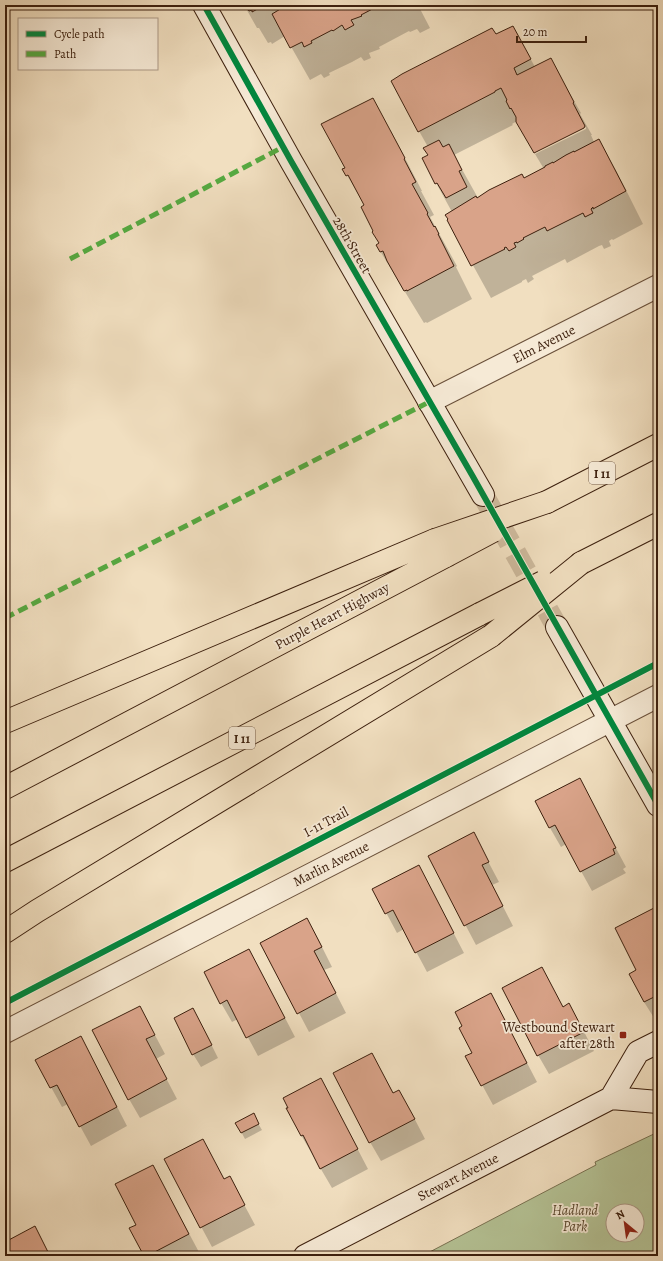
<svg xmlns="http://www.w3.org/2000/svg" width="663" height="1261" viewBox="0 0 663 1261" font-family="Alegreya,serif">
  <rect width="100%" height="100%" fill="#f1dfc0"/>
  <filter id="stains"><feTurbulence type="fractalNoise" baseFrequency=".005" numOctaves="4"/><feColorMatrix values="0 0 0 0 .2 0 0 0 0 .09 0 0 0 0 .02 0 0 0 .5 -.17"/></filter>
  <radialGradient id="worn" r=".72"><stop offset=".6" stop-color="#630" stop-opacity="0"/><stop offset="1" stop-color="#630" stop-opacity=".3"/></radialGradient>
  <path fill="#b5c396" stroke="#797252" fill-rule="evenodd" d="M658,1132V1256H422L596,1165L595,1162ZM613,1211H637V1235H613Z"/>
  <path fill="#0003" fill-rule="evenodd" d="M244,5H418L430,28L420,33L417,29L410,32L409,31L379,47L380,49L369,53L371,58L364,61L361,57L352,62L329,73L330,75L324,78L321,74L310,80L285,36L272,44L271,42L268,43L259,28H257Z
    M513,27L535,67L550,59L581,113L580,114L592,135H591L594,142L598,140L617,172L643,224L613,240L612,239L609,241L611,246L604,249L602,245L599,246L567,263L565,259L532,276L534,279L528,283L526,279L522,281V282L491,298L448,220L452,212L423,159L429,156L428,147L419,131L496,36ZM517,121L534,152L586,127V129L535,154L544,169L524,179L478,198L454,155L513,125L512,124Z
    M391,131L422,191H421L434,215L430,217L457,266L456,267L472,299L427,323L426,322L424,323L377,246L380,244L365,206L344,170Z
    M579,779L626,867L623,869L626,873L592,891L566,844L561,847L550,828Z
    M473,833L499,882L492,885L513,926L476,945L429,856Z
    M429,886L464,953L427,972L404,929L397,933L374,890Z
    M658,917V1019L656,1021L644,1002Z
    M318,939L332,967L324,970L346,1013L309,1032L262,943Z
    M260,970L295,1037L258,1056L238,1019L232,1022L221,1003Z
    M491,994L537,1082L493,1105L467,1057L473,1053Z
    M140,1007L165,1054L156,1059L177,1099L140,1118L129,1099Z
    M563,1008L580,1024L594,1051L549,1074L538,1055Z
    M200,1022L218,1058L201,1067L193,1054Z
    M372,1054L394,1094L410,1110L425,1139L381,1161L370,1142Z
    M91,1056L127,1126L91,1146L68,1104L62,1107L36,1060Z
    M321,1079L368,1169L332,1188L301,1135Z
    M253,1115L262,1130L245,1139L237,1124Z
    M165,1159L224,1180L240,1197L255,1225L212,1247Z
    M153,1166L200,1254L195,1256H145L137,1225Z
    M5,1179L9,1186L5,1188Z"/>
  <path fill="#d9a389" stroke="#3d200e" d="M245,5H265L252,12V10L249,11Z
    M287,5H380L361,15L362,16L351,20L354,25L345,30L342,25L333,31L332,30L311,41L312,43L304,47L302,42L290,48L272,14Z
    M513,26L531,59L514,68L517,75L551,58L574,102L573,103L585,126L584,128L534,153L516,122V117L511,108L510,109L506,101L507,100L501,88L495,91V92L418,132L391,81L402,74L492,28L496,34Z
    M373,98L405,158L404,159L416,182L412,184L428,213L427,214L434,227L435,226L439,234H438L454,266L407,291V290L404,291L387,261L383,251L380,252L376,245L379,243L372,232L373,231L361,207L364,205L348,175L346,176L342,169L345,168L321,124Z
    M599,139L626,191L593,209V207L591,209L593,213L585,217L583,213L547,231L545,227L523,238L524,239L517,243V242L514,243L516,247L509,251L506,247L504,248L505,249L471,266L447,220L448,219L445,215L476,196L477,198L489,190L522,174L524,178L545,167V166L553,162V163L566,155L574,151V152Z
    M439,140L443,147L449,144L462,170L459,171L467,187L446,198L437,183L435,184L422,158L428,155L423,148Z
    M580,778L616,848L613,849L615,854L580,872L555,825L549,828L535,801Z
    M474,832L489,862L482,865L503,906L464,926L428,856Z
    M419,865L454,933L415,953L393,910L385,914L372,889Z
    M654,908L658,916V995L644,1002L629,974L636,970L615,928Z
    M307,918L322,947L314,951L336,993L297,1014L260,943Z
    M249,949L285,1018L246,1038L227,1000L220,1004L204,972Z
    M542,967L563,1007L569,1003L584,1032L537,1056L502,988Z
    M491,993L527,1063L481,1086L465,1056L472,1053L459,1028L462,1026L455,1012Z
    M140,1006L155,1035L146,1039L167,1079L128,1100L92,1030Z
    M193,1008L212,1045L192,1055L174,1018Z
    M81,1036L117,1107L79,1127L57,1085L50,1088L35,1060Z
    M372,1053L393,1093L399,1090L415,1119L369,1143L333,1073Z
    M321,1078L358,1149L320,1169L303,1135L301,1136L286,1108H288L283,1098Z
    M254,1113L259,1124L241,1133L235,1123Z
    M203,1139L224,1179L230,1176L245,1205L200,1228L164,1159Z
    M153,1165L189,1234L147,1256H144L129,1228L136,1225L115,1184Z
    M35,1226L50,1256H5V1242Z"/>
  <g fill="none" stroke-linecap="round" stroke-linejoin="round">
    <path stroke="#cdb99c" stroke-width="22" stroke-dasharray="22 11" stroke-linecap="butt" d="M483,495L557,627"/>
    <g stroke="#6a503a" stroke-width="24">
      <path id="street" d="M429,402L658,286
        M5,1032L658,696"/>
    </g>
    <g stroke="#3d200e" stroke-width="24">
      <path id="secondary" d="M204,5L291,161L483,495
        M557,627L658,805
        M611,1098L638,1052L658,1042
        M305,1256L611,1098L658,1102"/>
    </g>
    <g stroke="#3d200e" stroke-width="24">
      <path id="highway" d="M547,502L658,445
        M581,563L658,524
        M5,722L435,540
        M5,788L446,556
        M5,861L480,614
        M5,932L37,911L491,636"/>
    </g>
    <use href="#street" stroke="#f6ead6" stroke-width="22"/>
    <use href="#secondary" stroke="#f6ead6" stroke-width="22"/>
    <use href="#highway" stroke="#f1dfc0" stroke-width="22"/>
    <g stroke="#3d200e" stroke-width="24" stroke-linecap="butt">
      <path id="highway-bridge" d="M435,540L547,502
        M446,556L493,531
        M480,614L543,582
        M491,636L581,563"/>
    </g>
    <use href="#highway-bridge" stroke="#f1dfc0" stroke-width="22"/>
    <path stroke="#55aa41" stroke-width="5" stroke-dasharray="10 5" stroke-linecap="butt" d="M70,259L283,147
      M5,618L429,402"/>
    <g stroke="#f6ead6" stroke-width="8">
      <path id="cycleway" d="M204,5L291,161L472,475L658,805
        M5,1003L658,663"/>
    </g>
    <use href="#cycleway" stroke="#00873e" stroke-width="6"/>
  </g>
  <rect fill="#8f2418" stroke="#f6ead6" stroke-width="1.5" x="619" y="1031" width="8" height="8" rx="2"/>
  <g text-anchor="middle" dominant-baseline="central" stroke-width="3.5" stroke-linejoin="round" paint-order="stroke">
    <g fill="#f6ead6" stroke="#745d4a" stroke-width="1">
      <rect x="589" y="462" width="26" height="22" rx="3"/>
      <rect x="229" y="727" width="26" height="22" rx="3"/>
    </g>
    <g font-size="13" font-weight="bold" fill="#3d200e">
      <text x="602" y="473">I 11</text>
      <text x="242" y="738">I 11</text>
    </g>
    <g font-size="14" fill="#3d200e" stroke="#f6ead6">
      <text transform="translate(352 245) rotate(60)">28th Street</text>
      <text transform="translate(544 344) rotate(-27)">Elm Avenue</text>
      <text transform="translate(332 616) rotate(-28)">Purple Heart Highway</text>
      <text transform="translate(326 822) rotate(-28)">I-11 Trail</text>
      <text transform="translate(331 864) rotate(-27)">Marlin Avenue</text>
      <text transform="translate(458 1177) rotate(-27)">Stewart Avenue</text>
    </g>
    <g font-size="14" fill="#3d200e" stroke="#f6ead6" text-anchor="end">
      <text x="615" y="1027">Westbound Stewart<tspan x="615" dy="16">after 28th</tspan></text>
    </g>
    <g font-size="14" font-style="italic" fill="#5b4930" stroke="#f6ead6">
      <text x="575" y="1210">Hadland<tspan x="575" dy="16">Park</tspan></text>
    </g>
  </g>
  <rect width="663" height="1261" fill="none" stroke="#f1dfc0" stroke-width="20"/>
  <rect x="6" y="6" width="651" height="1249" fill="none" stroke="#3d200e" stroke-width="2"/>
  <rect x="10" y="10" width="643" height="1241" fill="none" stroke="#3d200e"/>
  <rect x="18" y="18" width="140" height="52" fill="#f6ead6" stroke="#ac9986"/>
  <rect x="26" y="31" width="20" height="6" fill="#00873e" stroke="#ac9986"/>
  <text x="54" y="38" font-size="12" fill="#3d200e">Cycle path</text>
  <rect x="26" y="51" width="20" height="6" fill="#55aa41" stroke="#ac9986"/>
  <text x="54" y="58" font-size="12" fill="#3d200e">Path</text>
  <g transform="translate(625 1223) rotate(331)"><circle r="19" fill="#f6ead6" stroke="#ac9986"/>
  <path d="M0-3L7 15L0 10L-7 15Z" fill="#8f2418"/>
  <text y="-6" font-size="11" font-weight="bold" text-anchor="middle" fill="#3d200e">N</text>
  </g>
  <path d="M517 36v6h69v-6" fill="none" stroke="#3d200e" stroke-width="2"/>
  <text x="523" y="36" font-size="12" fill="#3d200e" stroke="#f6ead6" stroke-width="3" paint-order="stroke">20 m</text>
  <rect width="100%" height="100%" filter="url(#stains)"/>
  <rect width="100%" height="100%" fill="url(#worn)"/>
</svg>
